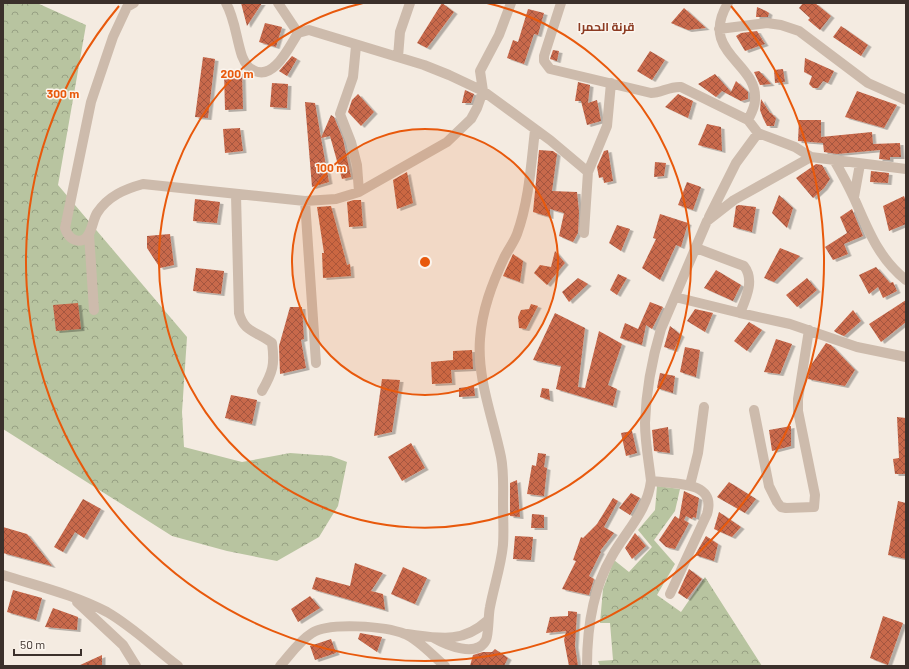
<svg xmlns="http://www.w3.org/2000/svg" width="909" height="669" viewBox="0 0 909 669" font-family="Barlow,Cairo,sans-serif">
  <defs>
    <pattern id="forest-crowns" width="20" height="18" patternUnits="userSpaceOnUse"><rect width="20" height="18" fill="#b8c4a0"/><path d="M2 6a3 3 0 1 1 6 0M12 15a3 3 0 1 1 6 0" fill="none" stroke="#97a083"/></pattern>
    <pattern id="building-cross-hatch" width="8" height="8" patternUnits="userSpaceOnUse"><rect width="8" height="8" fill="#c8694b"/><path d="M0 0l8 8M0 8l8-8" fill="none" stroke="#a4573f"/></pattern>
    <filter id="shadow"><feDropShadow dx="3.5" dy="2" stdDeviation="0" flood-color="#0004"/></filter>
  </defs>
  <rect width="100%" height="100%" fill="#f4ebe1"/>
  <path fill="url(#forest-crowns)" d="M3,3H37L86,25L58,185L187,337L182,412L184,447L242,462L290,453L331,456L347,462L338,506L319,537L277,561L227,551L172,536L3,429Z
    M657,486L680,489L675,511L654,540L675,564L657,595L681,612L705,577L762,666H600L598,661L613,660L610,623H600L603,589L614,560L629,572L652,547L638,530L655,510Z"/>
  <path fill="url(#building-cross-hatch)" filter="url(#shadow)" d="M241,3H262L247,26Z
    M442,3L454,12L427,48L417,43Z
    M803,3H815L831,16L820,30L808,20L810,18L799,8Z
    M757,7L766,11L769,13L768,17H756Z
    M684,8L706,28L688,30L671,23Z
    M528,9L544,13L538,35L534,34L524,64L507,58L513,40L518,42Z
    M265,23L282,27L276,47L259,42Z
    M841,26L868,45L861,56L833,37Z
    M757,31L765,44L745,51L736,36L741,33Z
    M553,50L559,51L557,61L550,59Z
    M650,51L665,60L652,80L637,71Z
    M292,56L297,59L287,76L279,71Z
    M203,57L215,59L208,118L195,117Z
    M805,58L834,71L828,83L823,81L818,88H813L809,84L812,76L804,72Z
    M783,69L785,82L775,83L774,70Z
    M759,71L761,73L771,84L760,85L754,72Z
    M224,72H242L243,109L225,110Z
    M715,74L731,92L736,81L748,92V99L741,101L722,91L716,97L698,84Z
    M578,82L590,85L588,103L597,100L601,121L587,125L581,101H575Z
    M272,83L288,84L287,108L270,107Z
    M465,90L474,94L471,103H462Z
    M857,91L897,105L884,128L845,117Z
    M358,94L374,112L361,126L348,112L352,100Z
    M678,94L693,101L688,118L665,107Z
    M761,99L770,113H771L776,118L774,126H767L763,118L760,110Z
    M305,102L315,103L321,138L331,115L334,117L343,139L351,177L342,179L330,136L321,138L329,182L312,187Z
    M799,120H821V137L872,132L873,144L900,143L901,157H890V160L879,159L880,150L837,154L824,152L823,143L798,141Z
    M707,124L721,127L722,151L698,145Z
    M240,128L243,151L225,153L223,129Z
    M539,150L553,151L557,154L552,191L577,192L579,212L578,233L573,242L559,236L564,213L550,209V217L533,212Z
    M608,150L613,181L604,183L603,177L599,178L597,167L604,151Z
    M655,162L666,163L664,176L654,177Z
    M816,164L822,165L830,179L824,188L813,198L796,178Z
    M871,171L889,173L888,183L870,182Z
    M407,172L413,203L397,209L393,180Z
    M687,182L701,187L693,210L678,205Z
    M779,195L793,208L787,228L772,213Z
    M904,196L906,201V224L889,231L883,206Z
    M195,199L220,202L217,223L193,221Z
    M354,200H361L363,226L349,227L347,202Z
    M739,205L756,207L752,232L733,227L736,206Z
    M331,206L347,265L350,264L351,276L323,278L322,253H324L317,207Z
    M852,209L863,236L844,244L848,254L833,260L825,247L847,233L840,217Z
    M660,214L688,223L681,247L676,245L660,280L642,268L656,239L653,238Z
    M617,225L630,229L621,251L609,243Z
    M170,234L174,265L160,268L147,248V236Z
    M780,248L800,256L774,282L764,278Z
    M555,251L565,263L547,285L534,273L540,265L551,267Z
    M513,254L523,261L520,282L503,276Z
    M876,267L890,283L893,282L897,291L883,298L878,287L869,294L859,275Z
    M196,268L224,271L221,294L193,291Z
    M716,270L741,285L733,301L704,288Z
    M618,274L627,278L617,295L610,290Z
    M578,278L588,284L569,302L562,292Z
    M807,278L817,290L797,307L786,295Z
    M906,300V322L881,342L869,324Z
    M650,302L663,307L652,329L646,325L642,345L620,338L625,323L638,329Z
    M78,303L81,329L56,331L53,305Z
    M531,304L538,306L526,329L519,328L518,317L521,310L529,309Z
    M290,307H302L304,339L301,340L306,368L280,374L279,346Z
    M695,309L713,313L705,332L687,321Z
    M853,310L861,321L844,336L837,333L834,331Z
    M555,313L585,328L578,387L585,388L599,331L622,344L608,385L617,389L613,406L556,389L561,366L533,360Z
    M749,322L762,330L747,351L734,341Z
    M670,326L681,335L674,350L664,347Z
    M776,339L792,344L780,374L764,372Z
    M826,343L831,345L855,370L845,386L808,379L809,368Z
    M685,347L700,350L696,377L680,372Z
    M472,350L473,369L451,370L452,383L432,384L431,362L453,360V351Z
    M660,373L675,376L673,393L657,388Z
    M382,379L400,380L392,432L374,436Z
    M474,386L475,396L459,397V388Z
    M542,388L549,389L550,400L540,397Z
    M231,395L257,400L252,424L225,418Z
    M897,417L906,418V474H895L893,459L899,458Z
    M791,426V446L772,451L769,430Z
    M668,427L670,453L654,451L652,430Z
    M632,431L637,453L626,456L621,433Z
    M411,443L425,468L402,481L388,457Z
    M538,453L546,454L544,467L547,468L544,496L527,494L532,465L536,466Z
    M517,480L520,517L510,516V483Z
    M729,482L756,499L745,513L717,497Z
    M684,491L699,498L696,518L693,517L692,519L686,516L684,520L689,523L675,549L666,547L659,540L675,516L679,519Z
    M631,493L640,498L630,515L619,508Z
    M613,498L618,501L604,527L614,533L600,551L601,552L589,576L594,579L589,595L562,589L576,561L573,560L581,537L583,538L597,524Z
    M83,499L101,509L84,538L75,532L63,552L54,547Z
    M898,501L906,503V559L888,555Z
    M719,512L741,527L732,537L714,529Z
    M532,514L544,515V528H531Z
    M3,527L27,534L52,566L3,553Z
    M635,533L646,546L632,559L625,548Z
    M515,536L533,537L531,560L513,559Z
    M706,536L718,544L714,561L695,555Z
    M355,563L383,573L371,591L383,594L385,610L312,589L316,577L350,586Z
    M403,567L427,578L415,604L391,594Z
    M689,569L702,579L687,599L678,593Z
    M13,590L42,598L36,620L7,612Z
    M310,596L320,608L298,622L291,609Z
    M53,608L78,617L77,630L45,627Z
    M568,611L577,612L575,646L578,666H569L564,640L566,631L546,633L550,617L568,616Z
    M883,616L903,623L888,665L870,658Z
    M360,633L382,637L377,652L358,639Z
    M331,639L336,653L315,660L310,646Z
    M495,649L508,658L504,666H470L473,655L483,652H492Z
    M102,655V666H78Z"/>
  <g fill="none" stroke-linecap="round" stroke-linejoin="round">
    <path stroke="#cdbbac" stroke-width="10" d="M134,3L127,7L113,37L91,102L65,228C67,235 73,243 83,240C92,236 92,221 97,213C108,196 125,189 143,184L305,201L336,199L359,192L447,142L471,119L477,108L483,91L480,71L499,35L511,3
      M226,3C235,19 236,38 242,56C244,61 248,68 253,70C273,82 289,47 298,33L309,30L424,65L449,75L483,91L550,140L588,172L607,126L611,83
      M278,3L298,33
      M561,3L544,56V61L550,69L651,93C661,93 670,86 681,87L748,120L758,133L795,147L811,157
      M728,3C698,53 758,62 755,100C755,107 751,114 748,120
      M719,29L767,23L781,25L799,31L868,83L906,100
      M356,46L353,77L340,114L351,142L357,165L359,192
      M398,57L400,32L410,3
      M834,160C841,172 848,185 854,198C868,229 878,258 906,280
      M236,195L239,313C244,333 257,331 272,343C275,364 273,372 262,391
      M854,197L860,164
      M305,201L316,363
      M709,217L736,163L758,133
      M584,233L588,172
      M89,234L94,310
      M696,248L744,266C755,280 746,298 740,313L790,324L857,347L906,357
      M675,297L740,313
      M754,410L769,486L777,502L781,507L786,508L814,507L815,495L798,411V399L809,330
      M651,481C673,484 717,480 707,514L670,594
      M690,485L698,453L704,407
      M3,575C37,586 75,595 107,612C133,627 154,648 178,666
      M77,602L123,645L136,666
      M407,634C438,638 462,644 487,621
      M434,638C446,645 477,658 486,640C489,633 488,616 490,607C494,586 501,566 503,545C504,531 503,517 503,503C503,488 504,472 501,457C493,418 477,379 480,339C482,310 492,284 504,258C508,250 514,242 517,234C529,201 531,165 535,130
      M280,666C290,655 299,641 312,633C329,622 385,626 405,634C419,640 433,656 445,666
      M587,666C587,628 592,590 612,556C626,531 647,512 651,481C649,462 645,443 645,423C646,392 652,359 661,329L707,221L734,200L811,157L906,169"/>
  </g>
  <circle cx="425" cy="262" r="133" fill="#e8590c" fill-opacity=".12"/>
  <g fill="none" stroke="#e8590c" stroke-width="2">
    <circle cx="425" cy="262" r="133"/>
    <path d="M487 3A266 266 0 1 1 363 3"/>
    <path d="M731 6A399 399 0 1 1 119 6"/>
  </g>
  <g text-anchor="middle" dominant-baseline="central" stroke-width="3" stroke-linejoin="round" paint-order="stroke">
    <g font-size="12" font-weight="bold" fill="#8c3b22" stroke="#fbf5ee">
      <text x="606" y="26">قرنة الحمرا</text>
    </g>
  </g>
  <circle cx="425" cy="262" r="6" fill="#e8590c" stroke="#fbf5ee" stroke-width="2"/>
  <g font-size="12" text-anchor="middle" font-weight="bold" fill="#e8590c" stroke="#fbf5ee" stroke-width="3" stroke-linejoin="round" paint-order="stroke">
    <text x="237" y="78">200 m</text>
    <text x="63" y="98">300 m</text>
    <text x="331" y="172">100 m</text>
  </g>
  <rect width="909" height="669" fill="none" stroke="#3b302b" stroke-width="8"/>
  <path d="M14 649v6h67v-6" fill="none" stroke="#3b302b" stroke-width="2"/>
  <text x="20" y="649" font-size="12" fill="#3b302b" stroke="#fbf5ee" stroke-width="3" paint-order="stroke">50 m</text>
</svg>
